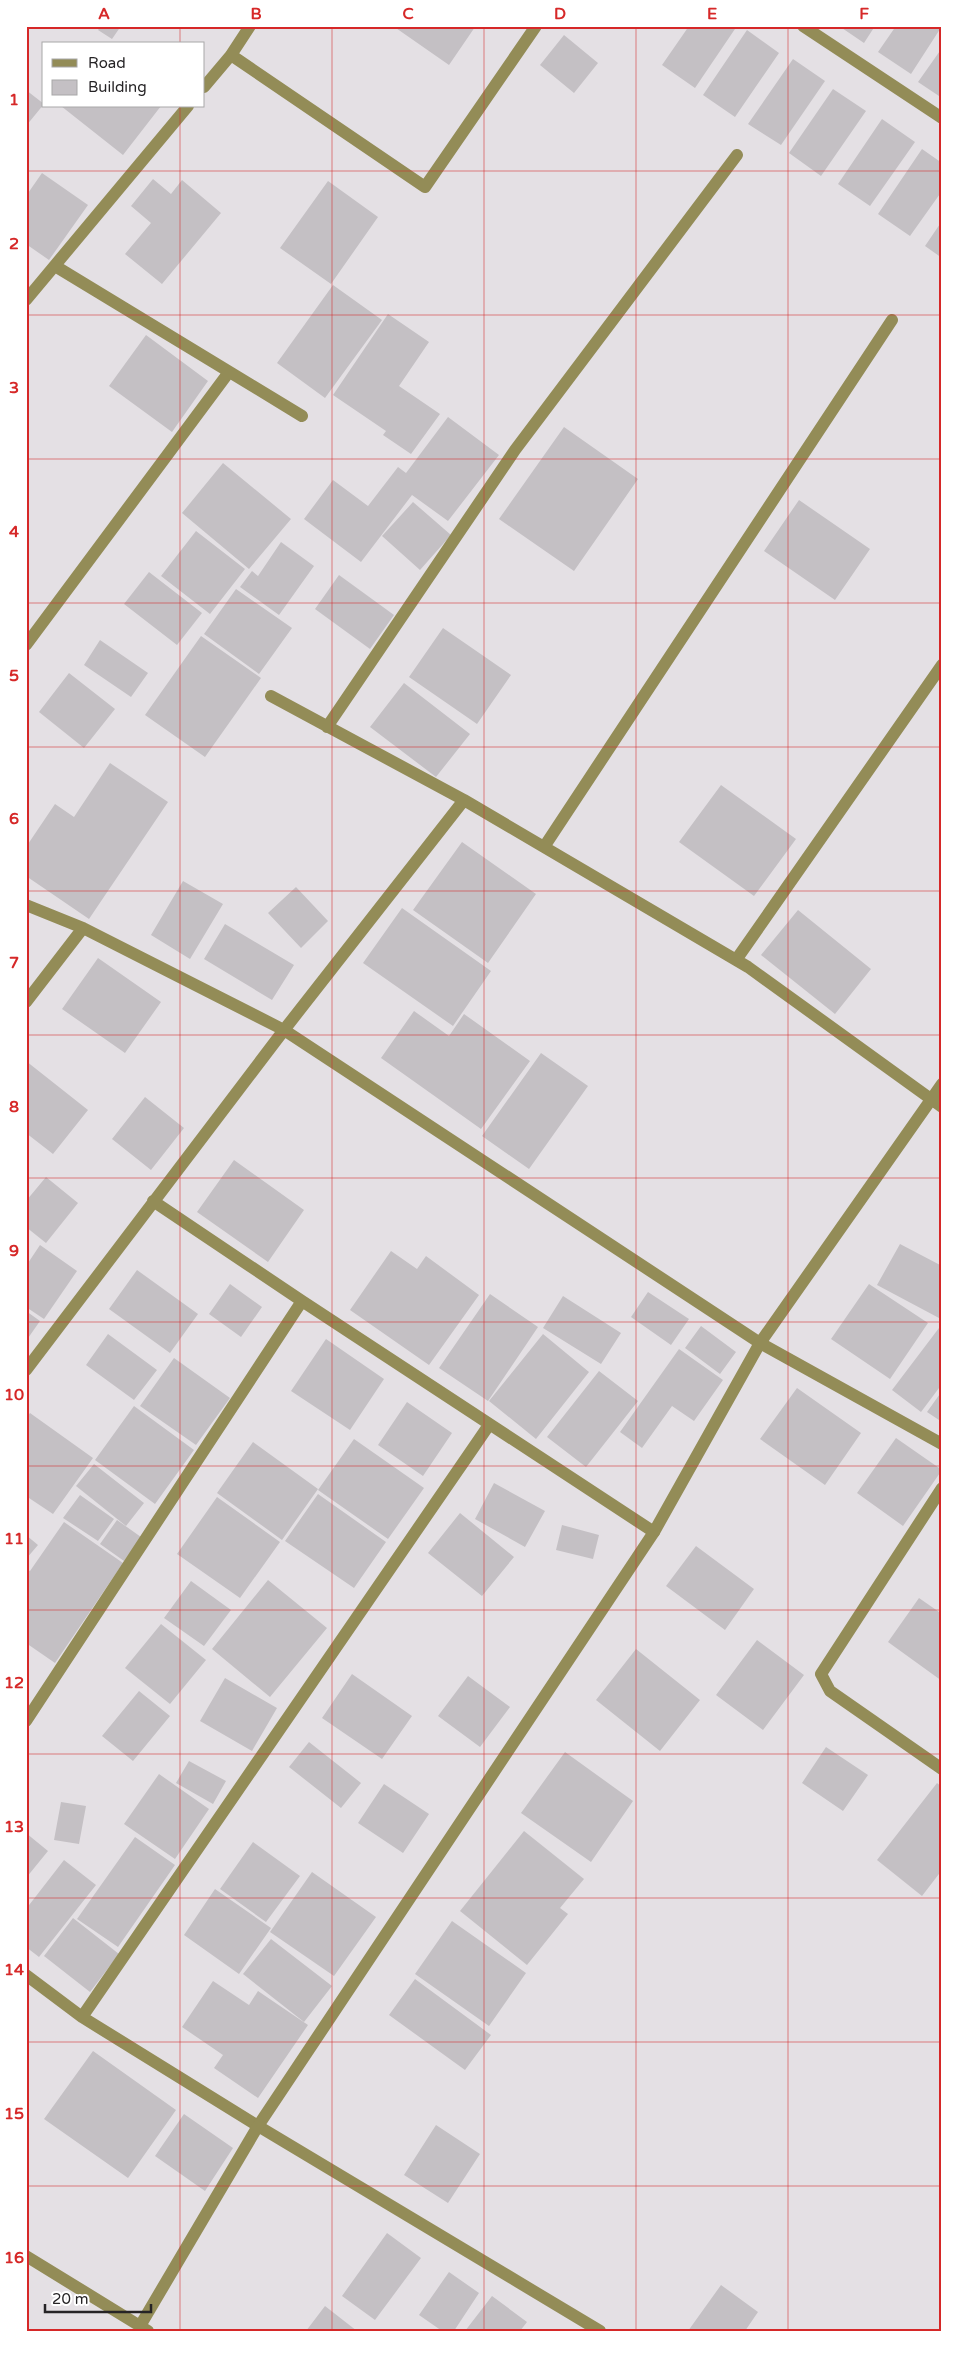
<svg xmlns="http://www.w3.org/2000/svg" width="968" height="2357" viewBox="0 0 968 2357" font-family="'Varela Round',sans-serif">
  <rect width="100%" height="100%" fill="#e4e0e4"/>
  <path fill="#c4c0c4" d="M101,26H121L112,39L98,30Z
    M393,26H474L475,27L449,65Z
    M689,26H737L695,88L662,65Z
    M839,26H875L864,43Z
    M896,26H942L911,74L878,52Z
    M747,30L779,53L735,117L703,95Z
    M564,35L598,63L574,93L540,65Z
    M942,48V98L918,82Z
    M793,59L825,81L781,145L748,124Z
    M833,89L866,111L821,176L789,153Z
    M26,90L44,104L26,126Z
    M61,106H161L123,155Z
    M882,119L915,142L870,206L838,184Z
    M922,149L942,163V191L910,236L878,214Z
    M42,173L88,205L49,260L26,244V196Z
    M153,179L171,194L182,180L221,213L162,284L125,254L151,223L131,206Z
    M328,181L378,217L331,284L280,248Z
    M942,221V258L925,246Z
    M333,285L382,320L325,398L277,363Z
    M388,314L429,342L399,386L440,414L411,454L383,435L386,431L333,395Z
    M146,335L208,381L172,432L109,386Z
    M448,417L499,455L448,521L412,495L361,562L304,519L333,480L368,506L398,467L406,473Z
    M564,427L638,479L574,571L499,519Z
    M223,463L291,519L249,569L182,513Z
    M799,500L870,549L835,600L764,551Z
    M413,502L451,535L420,570L382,536Z
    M196,531L245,569L210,614L161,576Z
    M281,542L314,566L279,615L240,587L252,571L258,576Z
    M149,572L202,613L177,645L124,604Z
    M339,575L394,615L370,649L315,609Z
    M236,589L292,628L259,674L204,634Z
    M443,628L511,675L477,724L409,677Z
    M201,636L261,678L205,757L145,715Z
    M100,640L148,673L131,697L84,665Z
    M69,673L115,709L84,748L39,712Z
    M404,683L470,734L436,777L370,727Z
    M110,763L168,802L89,919L26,876V847L55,804L74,817Z
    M721,785L796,839L754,896L679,842Z
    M462,842L536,894L488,963L413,910Z
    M183,881L223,904L190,959L151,935Z
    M296,887L328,921L301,948L268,913Z
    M402,908L491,971L453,1026L363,963Z
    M798,910L871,969L835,1014L761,955Z
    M225,924L294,965L272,1000L204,959Z
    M98,958L161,1002L125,1053L62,1009Z
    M414,1011L449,1036L464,1014L530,1061L481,1129L381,1058Z
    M541,1053L588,1086L529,1169L482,1136Z
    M26,1061L88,1110L53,1154L26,1133Z
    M145,1097L184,1128L151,1170L112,1139Z
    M234,1160L304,1210L268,1262L197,1212Z
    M46,1177L78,1203L46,1243L26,1227V1201Z
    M900,1244L942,1266V1313L939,1318L877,1285Z
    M40,1245L77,1271L44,1319L26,1307V1266Z
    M391,1251L417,1269L426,1256L479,1295L429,1365L350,1310Z
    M137,1270L198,1314L170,1353L109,1309Z
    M230,1284L262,1307L241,1337L209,1314Z
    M869,1284L928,1323L890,1379L831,1339Z
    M648,1292L689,1319L671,1345L631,1317Z
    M490,1294L538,1327L488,1401L439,1368Z
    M563,1296L621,1333L601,1364L543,1328Z
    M26,1311L40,1321L26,1341Z
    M942,1324V1384L921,1412L892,1390Z
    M701,1326L736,1352L720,1374L685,1348Z
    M108,1334L157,1370L134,1400L86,1365Z
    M543,1334L589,1372L536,1439L489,1401Z
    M326,1339L384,1379L350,1430L291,1391Z
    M679,1349L723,1380L694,1421L672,1406L642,1448L620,1432Z
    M174,1358L230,1398L196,1445L140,1406Z
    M599,1371L638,1401L586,1467L547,1437Z
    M797,1388L861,1433L825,1485L760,1439Z
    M942,1391V1422L927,1412Z
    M407,1402L452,1433L423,1476L378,1445Z
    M134,1406L194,1450L155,1504L95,1460Z
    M30,1413L93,1458L53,1514L26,1496V1418Z
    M896,1438L942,1470L903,1526L857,1493Z
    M354,1439L424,1488L388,1539L318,1490Z
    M253,1442L318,1489L282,1540L217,1493Z
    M94,1464L144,1503L126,1526L76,1486Z
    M494,1483L545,1511L525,1547L475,1519Z
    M318,1494L386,1542L354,1588L285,1541Z
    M80,1495L114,1519L98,1541L63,1518Z
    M217,1497L280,1542L240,1598L177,1554Z
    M460,1513L514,1557L482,1596L428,1553Z
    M117,1520L141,1537L124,1561L100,1544Z
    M64,1522L123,1563L55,1663L26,1643V1569L30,1571Z
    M562,1525L599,1535L593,1559L556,1550Z
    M26,1535L38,1545L26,1559Z
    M696,1546L754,1589L725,1630L666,1586Z
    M268,1580L327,1628L270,1697L212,1649Z
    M191,1581L231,1610L204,1646L164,1618Z
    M919,1598L942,1614V1681L888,1642Z
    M161,1624L206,1660L170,1704L125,1668Z
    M757,1640L804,1675L763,1730L716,1695Z
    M636,1649L700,1700L660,1751L596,1700Z
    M352,1674L412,1716L382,1759L322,1718Z
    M468,1676L510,1707L480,1747L438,1716Z
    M225,1678L277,1708L252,1751L200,1721Z
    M139,1691L170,1716L133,1761L102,1736Z
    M309,1742L361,1783L341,1808L289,1767Z
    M826,1747L868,1775L843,1811L802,1783Z
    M565,1752L633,1801L591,1862L521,1813Z
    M189,1761L226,1781L213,1804L176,1783Z
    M159,1774L209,1809L175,1859L124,1824Z
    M937,1783L942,1787V1870L922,1896L877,1860Z
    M384,1784L429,1814L403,1853L358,1823Z
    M61,1802L86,1806L79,1844L54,1840Z
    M524,1831L584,1879L560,1908L568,1914L527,1965L460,1911Z
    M26,1833L48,1851L26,1878Z
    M135,1837L175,1865L118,1947L77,1919Z
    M253,1842L300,1876L266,1922L220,1889Z
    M64,1860L96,1885L39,1957L26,1947V1909Z
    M312,1872L376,1917L334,1976L270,1932Z
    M215,1889L271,1928L239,1974L184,1935Z
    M73,1918L119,1954L90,1992L44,1956Z
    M452,1921L526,1973L489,2026L415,1974Z
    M271,1939L332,1986L304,2022L243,1974Z
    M415,1979L491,2035L465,2070L389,2015Z
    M213,1981L249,2005L258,1991L308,2025L258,2098L214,2068L223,2055L182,2027Z
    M93,2051L176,2110L128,2178L44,2119Z
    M184,2114L233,2148L205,2191L155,2156Z
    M436,2125L480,2154L448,2203L404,2175Z
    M387,2233L421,2258L375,2320L342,2296Z
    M449,2272L479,2293L454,2331H442L419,2315Z
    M721,2285L758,2312L745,2331H688Z
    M492,2296L527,2322L520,2331H465Z
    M325,2306L357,2331H306Z"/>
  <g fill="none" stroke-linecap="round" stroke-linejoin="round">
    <path stroke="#938c57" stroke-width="12" d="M803,26L942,118
      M231,55L425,187L536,26
      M204,87L231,55L250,26
      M55,266L302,416
      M26,300L188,106
      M26,645L229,372
      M271,696L464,800
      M327,727L515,450L737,155
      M544,847L892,320
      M26,905L83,928L284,1030L760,1343L942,1084
      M736,960L942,665
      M26,1002L83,928
      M153,1201L302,1301L654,1532
      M26,1370L284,1030L464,800L748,967L942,1107
      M942,1488L821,1674L830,1691L942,1769
      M26,1721L302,1301
      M26,1975L82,2017L258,2126L600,2331
      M82,2017L489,1425
      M26,2256L140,2326"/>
    <path stroke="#938c57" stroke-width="12" d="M148,2331L140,2326L258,2126L654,1532L760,1343L942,1444"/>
  </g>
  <path fill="none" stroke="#d62828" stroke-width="1" stroke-opacity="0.55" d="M180,26V44M332,26V2331M484,26V2331M636,26V2331M788,26V2331M180,106V2331M26,171H942M26,315H942M26,459H942M26,603H942M26,747H942M26,891H942M26,1035H942M26,1178H942M26,1322H942M26,1466H942M26,1610H942M26,1754H942M26,1898H942M26,2042H942M26,2186H942"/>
  <rect width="968" height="2357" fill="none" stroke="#ffffff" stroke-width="55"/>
  <rect x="42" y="42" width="162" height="65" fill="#ffffff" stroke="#a8a7a8"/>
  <rect x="52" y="59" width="25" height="8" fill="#938c57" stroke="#a8a7a8"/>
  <text x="88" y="68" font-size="15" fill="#262426">Road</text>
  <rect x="52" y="80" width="25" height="15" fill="#c4c0c4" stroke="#a8a7a8"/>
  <text x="88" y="92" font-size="15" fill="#262426">Building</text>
  <path d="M45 2304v8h106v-8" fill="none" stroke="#262426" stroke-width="2.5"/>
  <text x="52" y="2304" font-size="15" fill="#262426" stroke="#ffffff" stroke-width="4" paint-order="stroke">20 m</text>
  <rect x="28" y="28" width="912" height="2302" fill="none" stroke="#d62828" stroke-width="2"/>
  <g font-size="16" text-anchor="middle" font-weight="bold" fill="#d62828">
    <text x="104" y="19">A</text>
    <text x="256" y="19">B</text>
    <text x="408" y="19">C</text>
    <text x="560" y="19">D</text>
    <text x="712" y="19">E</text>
    <text x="864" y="19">F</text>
    <text x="14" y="105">1</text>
    <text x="14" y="249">2</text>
    <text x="14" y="393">3</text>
    <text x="14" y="537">4</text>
    <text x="14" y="681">5</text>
    <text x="14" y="824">6</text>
    <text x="14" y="968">7</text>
    <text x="14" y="1112">8</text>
    <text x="14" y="1256">9</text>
    <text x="14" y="1400">10</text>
    <text x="14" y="1544">11</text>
    <text x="14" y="1688">12</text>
    <text x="14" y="1832">13</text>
    <text x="14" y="1975">14</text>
    <text x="14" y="2119">15</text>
    <text x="14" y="2263">16</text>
  </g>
</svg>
